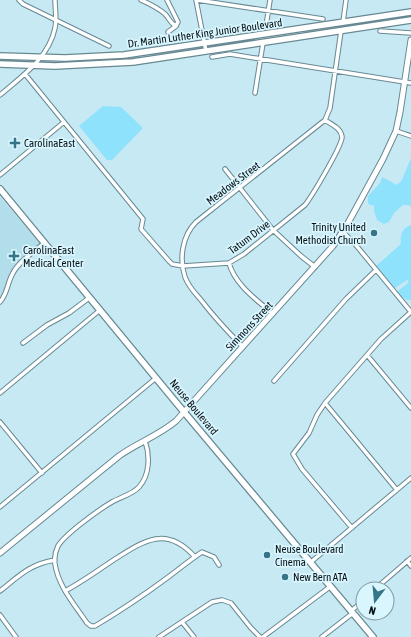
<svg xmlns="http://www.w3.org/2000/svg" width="411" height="637" viewBox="0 0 411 637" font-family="'Asap Condensed',sans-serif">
  <rect width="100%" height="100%" fill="#c6e9f4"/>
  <path fill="#b2ddeb" d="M0,197L40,244L14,268L0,299Z"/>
  <path fill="#8fe2fb" d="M103,106L121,107L143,128L112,160H107L79,126Z
    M411,158V207L409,205H403L394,213L389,222L384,224L377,220L374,211V206L368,204V196L380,183L382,177L397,185L402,180Z
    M411,225V300H407L400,296L397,292L409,282L407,280L395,288L376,266L401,244C400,235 402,228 411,225Z"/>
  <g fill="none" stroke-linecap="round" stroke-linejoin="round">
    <g stroke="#688892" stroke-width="5.5">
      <path id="street" d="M19,0L23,4L109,46
        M141,0C150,4 158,8 165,14C169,18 171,24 176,26
        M167,0L178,22L176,26
        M196,0L206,51
        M197,0L323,19
        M343,22L346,0
        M266,26L270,0
        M380,31L411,33
        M168,32L176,26
        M212,57L230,54L236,55L411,83
        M25,74L143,219L141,229L169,261L172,264L183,266L229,263L244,254L305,205C312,196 342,146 342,137C341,128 332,125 325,120
        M255,93L263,43
        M0,95C21,77 49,58 55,28C57,19 55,9 55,0
        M396,131L411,136
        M225,169L273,230L301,256L315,267
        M0,175L64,122
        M343,232L355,244L411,312
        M229,263C235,285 257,300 273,314
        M0,302C8,293 7,283 13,273C19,261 34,252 44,243
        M23,343L47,325L69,313L89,298
        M243,347C228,332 214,317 201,300C195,293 188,286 185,277C179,259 182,236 196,222L325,120L330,108L341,31
        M367,355L411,408
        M274,381L346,299L376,270
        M0,393L100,310
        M325,403L397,490
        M0,422L42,473
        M145,441C150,455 150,475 139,487C133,494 121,497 112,502C100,509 65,534 58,546C55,552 54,558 55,564C58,586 75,605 87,623L91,626H95C120,611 144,595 167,578C179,569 190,560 202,552L214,557L219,565
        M0,507L156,378
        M352,528L302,469L293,454L309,433L317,415L325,403L381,339L411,312
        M407,561L411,566
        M311,562L411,478
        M375,589L411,558
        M0,591C19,576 30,564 55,560
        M65,591C82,582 97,571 112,561C142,542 165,524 194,556
        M351,611L363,601
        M0,615L16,637
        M182,622L194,637
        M159,637L212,602L222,600L231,603L251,628L260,637
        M263,637L331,586
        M322,637L353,613"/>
    </g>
    <g stroke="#688892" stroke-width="7">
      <path id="secondary" d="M0,553L119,456C137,443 158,436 176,421L333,246L348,223L383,159L396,131L400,112L411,40"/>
    </g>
    <g stroke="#688892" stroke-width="8">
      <path id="primary" d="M0,56L65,58L124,55L411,12
        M0,64L55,66L133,62L411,20
        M0,189L179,406L373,637"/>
    </g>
    <use href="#street" stroke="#fff" stroke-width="3.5"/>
    <use href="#secondary" stroke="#fff" stroke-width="5"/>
    <use href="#primary" stroke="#fff" stroke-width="5.5"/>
  </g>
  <g fill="#347688" stroke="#d9f5fe" stroke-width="1.5">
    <path d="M13 137h4v4h4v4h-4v4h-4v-4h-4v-4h4z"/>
    <circle cx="374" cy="233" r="4"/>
    <path d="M12 250h4v4h4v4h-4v4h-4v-4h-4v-4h4z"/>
    <circle cx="267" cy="555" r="4"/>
    <circle cx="285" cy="577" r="4"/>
  </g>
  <g text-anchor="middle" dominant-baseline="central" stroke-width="3.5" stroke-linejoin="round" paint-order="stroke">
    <g font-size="11" fill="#051014" stroke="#d9f5fe">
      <text transform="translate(205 33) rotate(-8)">Dr. Martin Luther King Junior Boulevard</text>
      <text transform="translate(233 183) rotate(-37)">Meadows Street</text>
      <text transform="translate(249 237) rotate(-37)">Tatum Drive</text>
      <text transform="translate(249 326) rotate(-47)">Simmons Street</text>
      <text transform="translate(194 407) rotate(50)">Neuse Boulevard</text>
    </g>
    <g font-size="11" fill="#051014" stroke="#d9f5fe" text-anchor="start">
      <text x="24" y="143">CarolinaEast</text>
      <text x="366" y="227" text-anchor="end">Trinity United<tspan x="366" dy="13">Methodist Church</tspan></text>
      <text x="23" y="250">CarolinaEast<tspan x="23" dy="13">Medical Center</tspan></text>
      <text x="275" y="549">Neuse Boulevard<tspan x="275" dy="13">Cinema</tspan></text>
      <text x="293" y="577">New Bern ATA</text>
    </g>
  </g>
  <g transform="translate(375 601) rotate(196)"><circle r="19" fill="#d9f5fe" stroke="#8499a0"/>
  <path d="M0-3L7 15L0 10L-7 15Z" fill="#347688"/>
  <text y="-6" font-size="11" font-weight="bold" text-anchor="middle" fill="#051014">N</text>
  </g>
</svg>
